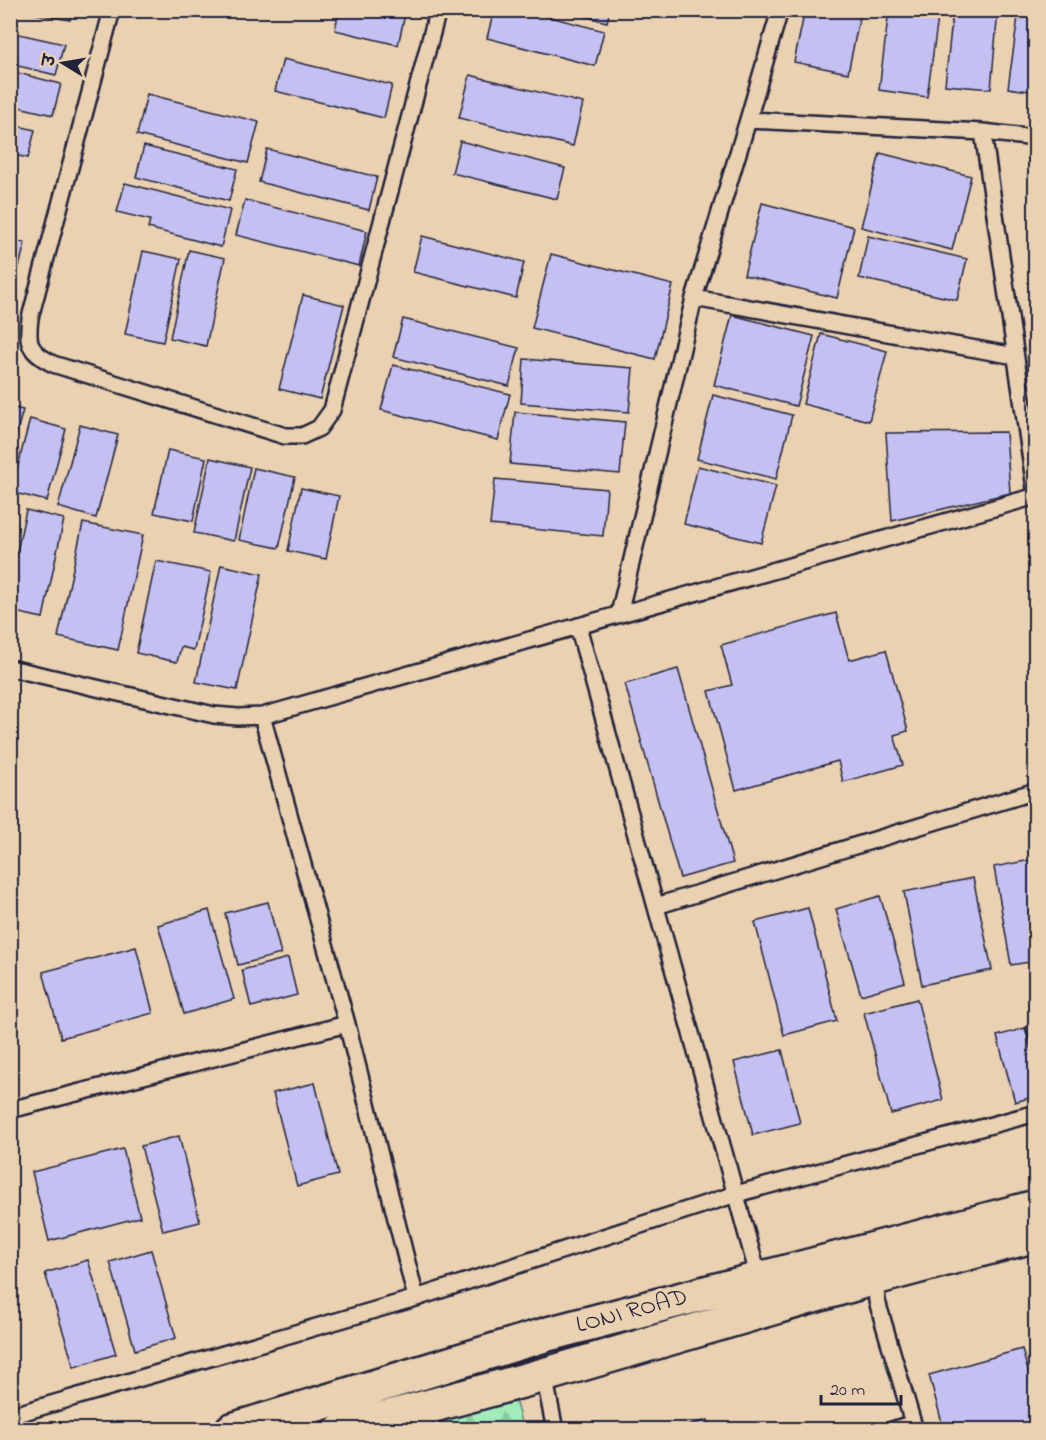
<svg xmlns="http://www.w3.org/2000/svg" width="1046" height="1440" viewBox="0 0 1046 1440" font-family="'Indie Flower','Playpen Sans Deva',sans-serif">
  <defs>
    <pattern id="forest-firs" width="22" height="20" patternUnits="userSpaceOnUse" patternTransform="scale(1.5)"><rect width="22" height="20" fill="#a2ebba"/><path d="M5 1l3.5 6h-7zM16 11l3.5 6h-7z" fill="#8bc9a1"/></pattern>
  </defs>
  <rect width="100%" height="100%" fill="#e9d1b1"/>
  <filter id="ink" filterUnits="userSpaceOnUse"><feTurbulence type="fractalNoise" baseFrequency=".0167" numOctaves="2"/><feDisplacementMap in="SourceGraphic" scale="12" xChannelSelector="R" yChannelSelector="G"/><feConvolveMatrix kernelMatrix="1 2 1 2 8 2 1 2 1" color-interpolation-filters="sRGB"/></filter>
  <g filter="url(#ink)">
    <path fill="url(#forest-firs)" stroke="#62867a" stroke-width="1.5" d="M511,1385L523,1429L378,1430Z"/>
    <path fill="#c4c0f2" stroke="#22223b" stroke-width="1.5" d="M15,10H71L70,20Z
      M339,10H406L398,45L335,30Z
      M494,10H523L604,31L595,66L487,38Z
      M560,10H610L607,22Z
      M805,10H861L848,73L794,62Z
      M889,10H939L927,97L879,90Z
      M953,10H998L991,89L945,85Z
      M1019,10H1036V92L1008,88Z
      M10,32L64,44L56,75L10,64Z
      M283,59L392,85L384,118L275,91Z
      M10,71L61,84L53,115L10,105Z
      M470,75L583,103L573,146L459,118Z
      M147,94L259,122L248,163L137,135Z
      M10,124L35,130L28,158L10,154Z
      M460,141L565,168L557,199L452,173Z
      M144,146L237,169L229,201L136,177Z
      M267,149L377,177L369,210L259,182Z
      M880,153L971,176L952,250L861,227Z
      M125,183L230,210L221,247L148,228L150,220L117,212Z
      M245,200L367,231L359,266L236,235Z
      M762,203L854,227L837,298L744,275Z
      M422,236L524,262L516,298L413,272Z
      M868,236L967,259L957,300L859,278Z
      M10,240L25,243L18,271L10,270Z
      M189,250L225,258L206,346L170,338Z
      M143,251L181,259L163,342L125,334Z
      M551,254L673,285L655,359L532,328Z
      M303,295L344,305L320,399L279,389Z
      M732,315L814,336L796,406L714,385Z
      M403,319L519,348L509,386L393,357Z
      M821,334L887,351L869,421L803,404Z
      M524,359L633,368L629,412L521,403Z
      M393,365L510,394L498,440L381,410Z
      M713,395L792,415L776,479L697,459Z
      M10,407L23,410L10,457Z
      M515,412L625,422L620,474L510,464Z
      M30,419L66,429L47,501L11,492Z
      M80,425L118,435L96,518L58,507Z
      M1006,432L1010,493L892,521L886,433Z
      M168,450L206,458L193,521L154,513Z
      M210,458L250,467L234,541L194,533Z
      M698,466L776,486L761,543L684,524Z
      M254,468L295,477L279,548L239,540Z
      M495,479L607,489L603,536L490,525Z
      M301,488L339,496L326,559L288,551Z
      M26,510L64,519L43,618L10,611V584Z
      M83,523L143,535L118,650L58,637Z
      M156,561L211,572L194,650L181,647L177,662L136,653Z
      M221,565L262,574L237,690L196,682Z
      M836,613L849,660L886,650L908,731L894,735L903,765L843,782L838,761L736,790L709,691L732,685L721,645Z
      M678,669L733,863L680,878L625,684Z
      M1036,859V961L1011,965L994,867Z
      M973,878L992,970L922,985L904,892Z
      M880,896L905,982L861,995L836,909Z
      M268,902L281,954L238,965L225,913Z
      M808,908L837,1021L784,1035L755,922Z
      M209,910L234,999L184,1014L158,925Z
      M136,947L153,1013L61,1038L43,972Z
      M288,958L297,995L251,1007L242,970Z
      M917,999L943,1100L891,1114L864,1013Z
      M1036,1025V1059L1026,1027Z
      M1025,1028L1036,1068V1096L1015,1102L997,1036Z
      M782,1050L800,1123L753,1135L734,1062Z
      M315,1083L338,1175L297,1186L273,1093Z
      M179,1136L200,1222L163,1231L141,1146Z
      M123,1149L140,1217L49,1241L32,1172Z
      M151,1250L176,1338L135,1350L110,1262Z
      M88,1260L116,1354L74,1367L45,1273Z
      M1036,1344V1370L1029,1346Z
      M1022,1349L1036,1400V1430H944L929,1375Z
      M708,1420L710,1430H672Z"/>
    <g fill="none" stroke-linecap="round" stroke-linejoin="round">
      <g stroke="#22223b" stroke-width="20">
        <path id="service" d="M112,10L30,318C27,344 28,351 53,364L285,436H302L319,428L332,410L438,10
          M748,120L983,132L1036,138
          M983,132L1036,495
          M694,298L1015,356
          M619,614L694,298L748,120L780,10
          M578,626L760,1282
          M10,668L214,715L238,717L262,716L1036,496
          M262,716L347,1024L416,1298
          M656,906L1036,791
          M10,1110L347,1024
          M875,1278L877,1301L915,1430
          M544,1375L555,1430
          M10,1416L416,1298L736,1194L1036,1113
          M892,1430L913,1423"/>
      </g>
      <g stroke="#22223b" stroke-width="38">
        <path id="tertiary" d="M232,1430L548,1334L1036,1207
          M342,1430L544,1375L875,1278L1036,1235"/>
      </g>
      <use href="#service" stroke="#e9d1b1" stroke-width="15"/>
      <use href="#tertiary" stroke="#e9d1b1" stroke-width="33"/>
    </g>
  </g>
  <g text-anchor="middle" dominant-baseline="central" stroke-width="6" stroke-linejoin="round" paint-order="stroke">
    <g font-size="24" fill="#22223b" stroke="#e9d1b1">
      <text transform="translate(632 1312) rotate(-15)">LONI ROAD</text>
    </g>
  </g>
  <rect width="1046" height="1440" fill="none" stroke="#e9d1b1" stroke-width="36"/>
  <rect x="18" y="18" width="1010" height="1404" fill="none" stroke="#22223b" stroke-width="2" filter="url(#ink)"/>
  <g transform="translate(63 63) rotate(281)" stroke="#e9d1b1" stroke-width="4.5" paint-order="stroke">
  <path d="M0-4.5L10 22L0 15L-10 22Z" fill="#22223b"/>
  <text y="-9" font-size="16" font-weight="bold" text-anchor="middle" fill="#22223b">उ</text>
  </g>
  <path d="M821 1395v9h80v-9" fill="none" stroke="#22223b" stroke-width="3"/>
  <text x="830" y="1395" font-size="18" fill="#22223b" stroke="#e9d1b1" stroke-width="4.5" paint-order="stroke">20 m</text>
</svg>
